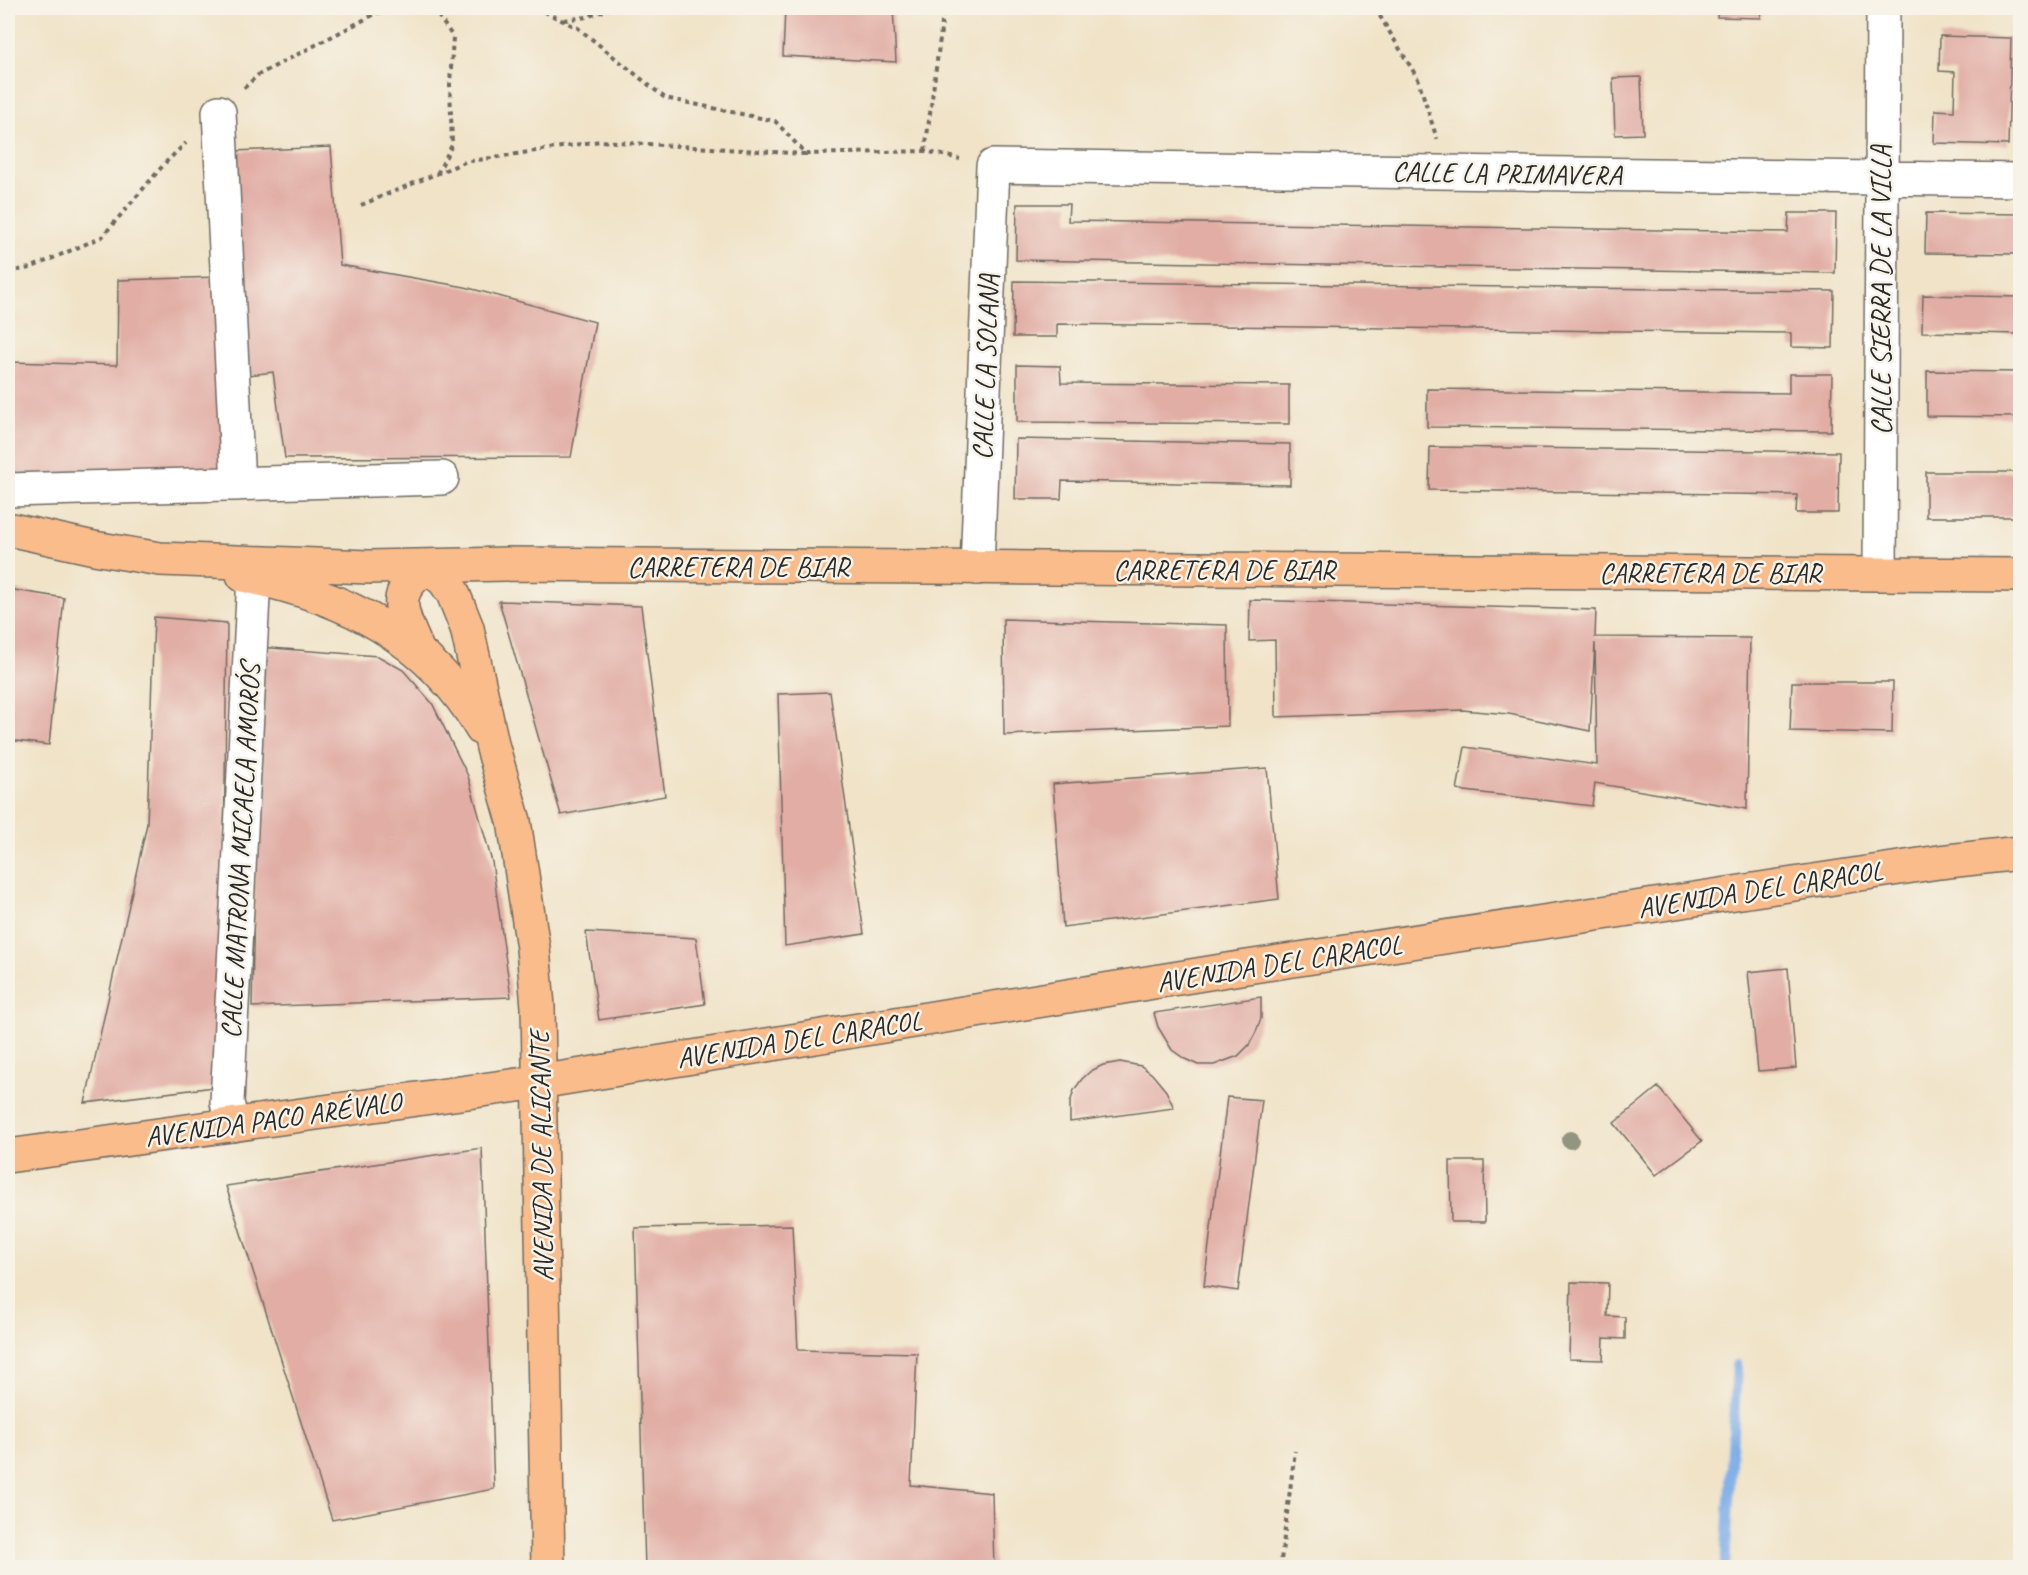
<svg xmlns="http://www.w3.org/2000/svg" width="2028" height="1575" viewBox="0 0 2028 1575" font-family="Caveat,sans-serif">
  <rect width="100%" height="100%" fill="#f7f3e8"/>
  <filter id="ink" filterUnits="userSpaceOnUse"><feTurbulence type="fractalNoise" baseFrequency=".0167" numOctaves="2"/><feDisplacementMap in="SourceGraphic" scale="12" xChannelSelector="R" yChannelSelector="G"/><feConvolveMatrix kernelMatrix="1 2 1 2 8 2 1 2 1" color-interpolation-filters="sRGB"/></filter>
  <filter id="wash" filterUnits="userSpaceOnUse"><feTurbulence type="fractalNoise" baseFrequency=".008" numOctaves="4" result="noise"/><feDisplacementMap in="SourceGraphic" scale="24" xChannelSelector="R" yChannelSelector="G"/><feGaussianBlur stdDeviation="1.35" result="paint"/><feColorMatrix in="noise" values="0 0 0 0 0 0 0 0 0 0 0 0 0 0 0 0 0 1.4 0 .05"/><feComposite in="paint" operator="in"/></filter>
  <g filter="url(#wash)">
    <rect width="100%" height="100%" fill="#f0e3c8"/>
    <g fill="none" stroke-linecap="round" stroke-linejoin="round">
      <path stroke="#7dade8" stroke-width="10" d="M1725,1568L1737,1365"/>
    </g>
    <g id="blocks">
      <path fill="#e1ada4" d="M785,8H893L896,62L783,56Z
        M1718,8H1762L1761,18L1717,17Z
        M1940,36L2011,38L2008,145L1934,143L1935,110L1954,111L1955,72L1939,71Z
        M1641,77L1643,134L1615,135L1613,78Z
        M331,147L340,265L465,287L595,322L571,457L285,458L273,372L240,376L235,151Z
        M1017,204H1069L1068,221L1788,232L1789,213H1836L1835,273L1016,260Z
        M1926,213L2020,214V254L1925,253Z
        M219,277L225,471L8,477V362L117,365L118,280Z
        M1014,281L1834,291L1833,348L1791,347V333L1057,324V337H1013Z
        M1923,295L2020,297V334L1922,332Z
        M1017,365L1060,366L1061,383L1289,385V424L1017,422Z
        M1927,371L2020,372V417L1927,416Z
        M1789,374H1832L1831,431L1427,427V389L1789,393Z
        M1016,439L1290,444V485L1062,481L1061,499H1015Z
        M1430,447L1839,452L1838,513H1796L1797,495L1429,490Z
        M1926,472H2020V517H1926Z
        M8,589L64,598L49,745L8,740Z
        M1250,600L1596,610L1595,637L1750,638L1747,809L1595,783L1592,806L1457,790L1465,747L1597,765L1595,643L1590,731L1509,714L1462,710L1276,717L1275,640L1249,641Z
        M499,601L641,606L665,796L561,815Z
        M154,617L227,623L222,1011L214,1087L85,1103L147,824Z
        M1003,619L1227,625L1228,726L1004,735Z
        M258,647L378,656L403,670L432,703L468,776L492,862L511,997L252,1007Z
        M1792,682H1893L1892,733L1790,731Z
        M830,692L864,934L785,946L778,694Z
        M1267,768L1279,899L1063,927L1053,784Z
        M586,932L696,938L705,1004L599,1020Z
        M1788,968L1796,1068L1758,1071L1748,972Z
        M1261,997V1018L1256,1032L1249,1045L1238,1056L1214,1065H1198L1185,1059L1172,1050L1158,1027L1154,1013Z
        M1120,1062L1141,1066L1152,1074L1166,1091L1174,1108L1070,1122V1103L1074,1090L1082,1079L1091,1071L1103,1065Z
        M1658,1087L1702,1141L1656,1175L1614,1123Z
        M1227,1097L1262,1100L1238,1291L1204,1286Z
        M482,1148L494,1489L332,1520L226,1186Z
        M1450,1161H1484L1485,1222H1451Z
        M792,1225L798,1350L917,1353L911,1485L992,1493L994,1568H645L635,1228Z
        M1571,1282L1608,1283L1607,1316L1625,1317V1339L1604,1338L1603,1360L1569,1359Z"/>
    </g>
  </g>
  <g filter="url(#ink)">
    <use href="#blocks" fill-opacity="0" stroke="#706b62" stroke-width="1.5"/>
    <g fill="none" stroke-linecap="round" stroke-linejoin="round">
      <g stroke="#706b62" stroke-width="36">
        <path id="minor" d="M219,112L238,484
          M8,490L442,478
          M977,568L993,166L2020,180
          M1880,573L1883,8
          M232,1125L227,1102L254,577"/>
      </g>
      <g stroke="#706b62" stroke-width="36">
        <path id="major" d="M8,529L94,548L160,559L369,567L507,564L2020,575
          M427,567L444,580L453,593L467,628L493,748L514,821L533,948L538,1007L548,1568
          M243,575C344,596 429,637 482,729
          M417,649C402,614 388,593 427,567
          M8,1156L539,1082L1240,968L1939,862L2020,853"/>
      </g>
      <path stroke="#706b62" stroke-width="4" stroke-dasharray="4.5 4.5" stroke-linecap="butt" d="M433,8L453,37L450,84L452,145L437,174
        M536,8L578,28L665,98L775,121L806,154L925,151L960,159
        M1375,8L1418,79L1437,139
        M564,20L587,17L612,8
        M244,88L258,75L377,13L402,8
        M925,151L944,8
        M361,205L465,162L600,141L805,154
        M8,272L30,268L102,237L166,162L186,143
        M1280,1568L1295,1451"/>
      <use href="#minor" stroke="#fff" stroke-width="33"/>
      <use href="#major" stroke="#fabc8b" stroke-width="33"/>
    </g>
    <circle fill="#92957f" cx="1570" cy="1140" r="9"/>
  </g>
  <g text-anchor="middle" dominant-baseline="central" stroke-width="5" stroke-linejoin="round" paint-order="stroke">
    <g font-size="28" fill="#2b2b2b" stroke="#f7f3e8">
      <text transform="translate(1507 173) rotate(1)">CALLE LA PRIMAVERA</text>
      <text transform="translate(1880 290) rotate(-90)">CALLE SIERRA DE LA VILLA</text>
      <text transform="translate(985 367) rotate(-88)">CALLE LA SOLANA</text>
      <text x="738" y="566">CARRETERA DE BIAR</text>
      <text x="1224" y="569">CARRETERA DE BIAR</text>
      <text x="1710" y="572">CARRETERA DE BIAR</text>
      <text transform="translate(240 851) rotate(-87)">CALLE MATRONA MICAELA AMORÓS</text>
      <text transform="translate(1760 889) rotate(-9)">AVENIDA DEL CARACOL</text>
      <text transform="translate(1279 963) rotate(-9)">AVENIDA DEL CARACOL</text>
      <text transform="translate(799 1039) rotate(-9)">AVENIDA DEL CARACOL</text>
      <text transform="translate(273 1119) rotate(-8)">AVENIDA PACO ARÉVALO</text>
      <text transform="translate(541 1156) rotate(-91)">AVENIDA DE ALICANTE</text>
    </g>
  </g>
  <rect width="2028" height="1575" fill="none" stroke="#f7f3e8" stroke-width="30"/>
</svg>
